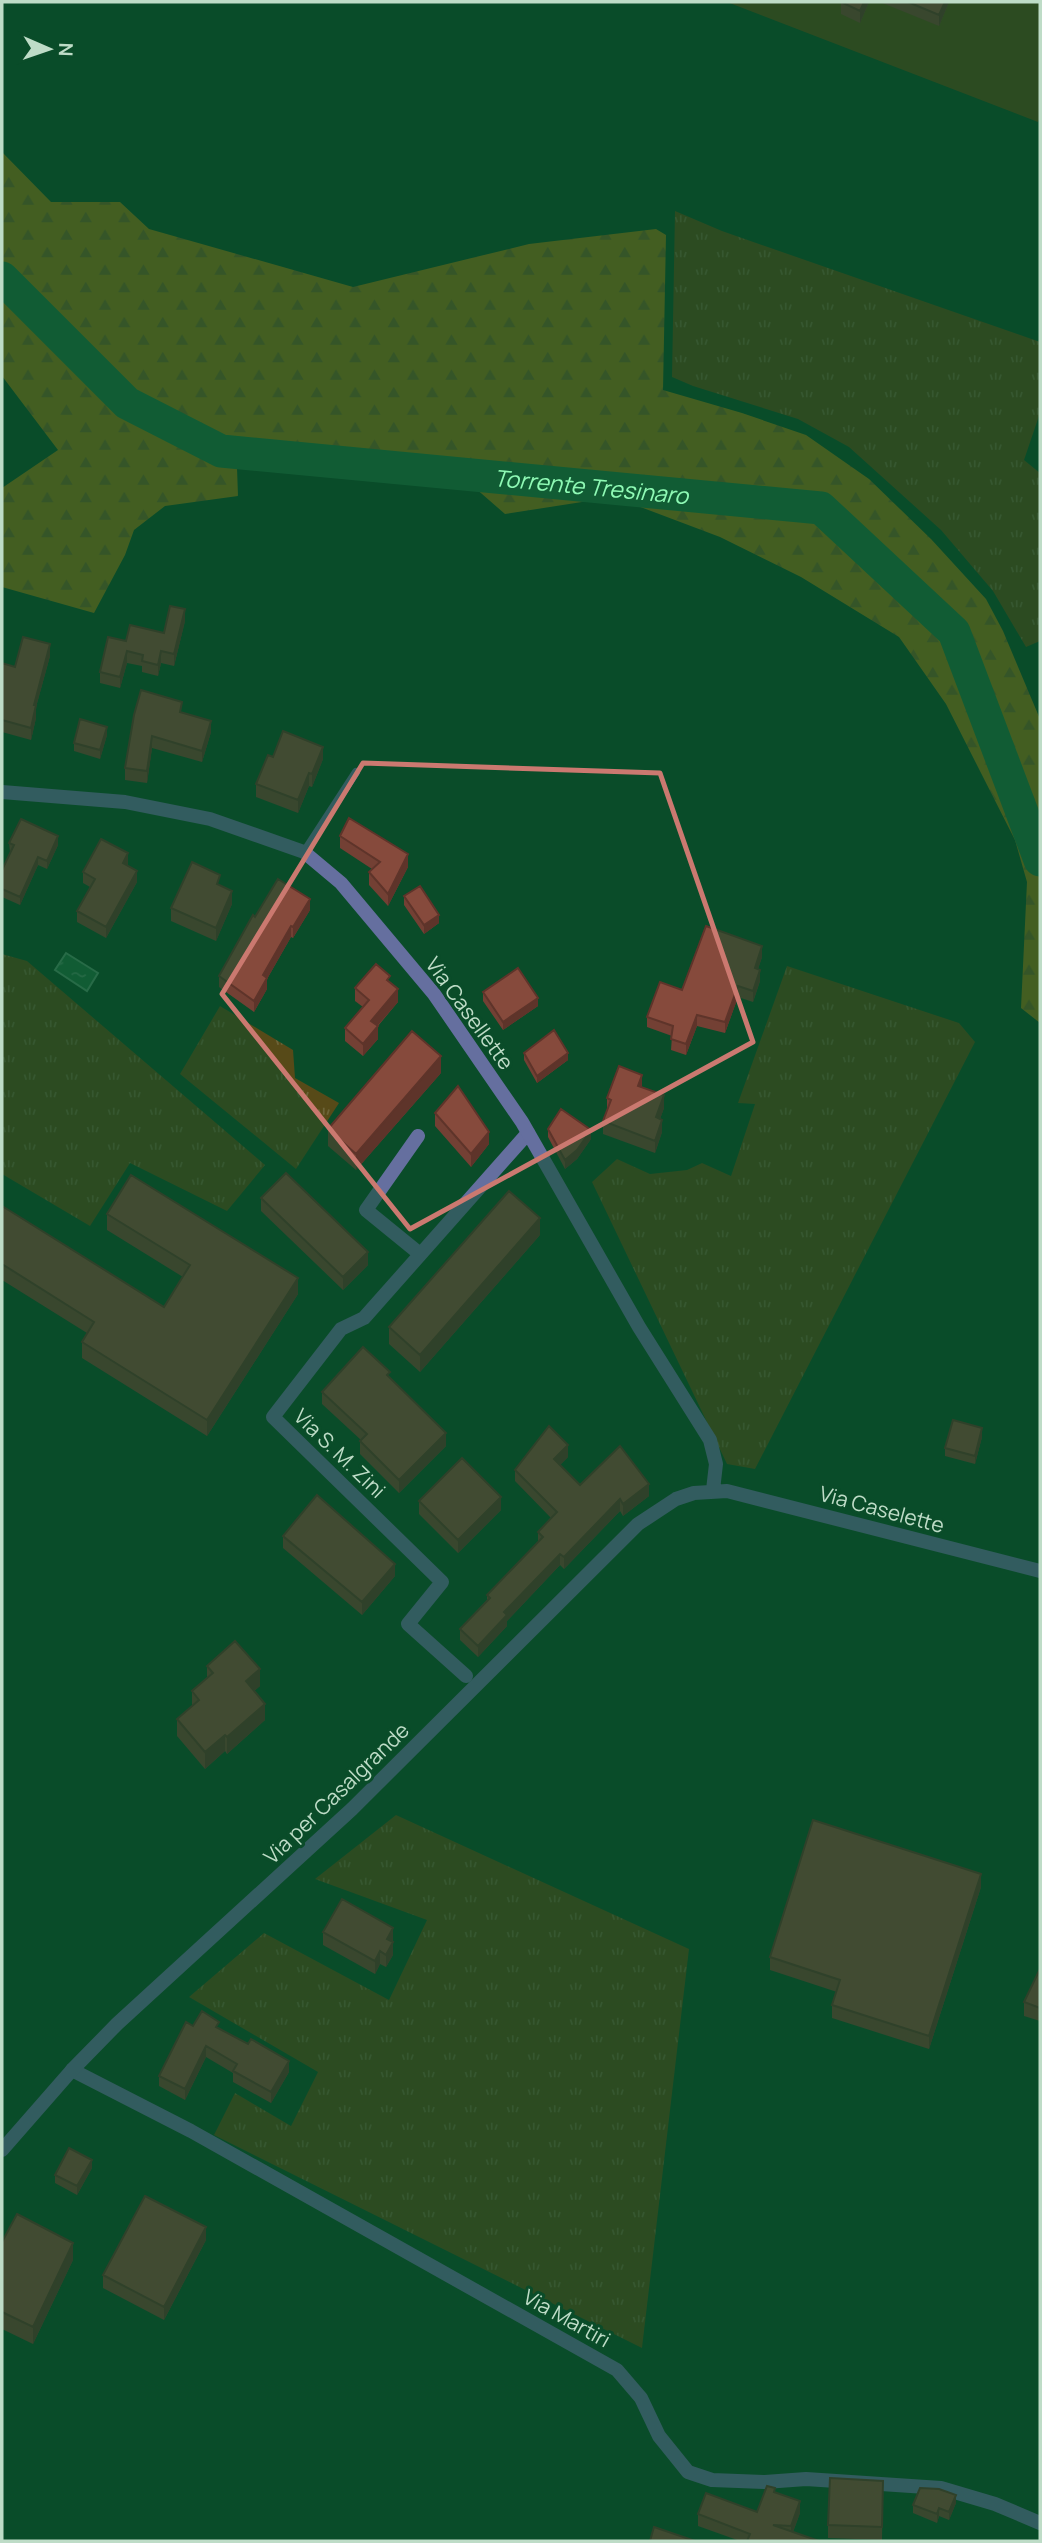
<svg xmlns="http://www.w3.org/2000/svg" width="1042" height="2543" viewBox="0 0 1042 2543" font-family="Manrope,sans-serif">
  <defs>
    <pattern id="grass-tufts" width="24" height="20" patternUnits="userSpaceOnUse" patternTransform="scale(1.75)"><rect width="24" height="20" fill="#574a18"/><path d="M3 7l-1-3M5 7V3M7 7l1-3M15 17l-1-3M17 17v-4M19 17l1-3" fill="none" stroke="#6d6438"/></pattern>
    <pattern id="forest-firs" width="22" height="20" patternUnits="userSpaceOnUse" patternTransform="scale(1.75)"><rect width="22" height="20" fill="#8a7417"/><path d="M5 1l3.5 6h-7zM16 11l3.5 6h-7z" fill="#6a6026"/></pattern>
    <pattern id="water-ripples" width="26" height="14" patternUnits="userSpaceOnUse" patternTransform="scale(1.75)"><rect width="26" height="14" fill="#1c7042"/><path d="M2 4q2-2 4 0t4 0M15 11q2-2 4 0t4 0" fill="none" stroke="#468a64"/></pattern>
  </defs>
  <rect width="100%" height="100%" fill="#0a4c29"/>
  <path fill="url(#grass-tufts)" d="M675,211L722,231L1040,342V413L1024,460L1040,473V641L1026,647L993,591L941,530L849,447L798,419L693,386L672,377Z
    M2,954L27,961L265,1165L227,1211L130,1163L90,1226L2,1174Z
    M787,966L959,1023L975,1042L755,1469L727,1464L592,1182L617,1159L650,1174L687,1170L702,1163L731,1176L755,1104L738,1103Z
    M220,1006L293,1050L295,1078L339,1103L296,1169L180,1074Z
    M396,1815L689,1949L642,2348L214,2135L235,2093L291,2126L318,2072L189,1997L264,1933L389,2000L427,1920L315,1879Z"/>
  <path fill="url(#forest-firs)" d="M2,152L51,202H120L149,229L353,287L529,244L656,229L666,235L663,390L742,413L806,435L869,479L931,539L986,599L1003,631L1040,719V1023L1021,1008L1027,882L1015,840L946,704L899,637L801,577L720,537L614,497L505,514L474,487L237,468L238,496L165,506L134,530L125,555L94,613L2,587V488L58,450L2,376Z"/>
  <path fill="#574a18" d="M727,2H1040V117L1038,122Z"/>
  <path fill="url(#water-ripples)" stroke="#4d906a" stroke-width="2" d="M66,953L98,973L87,991L55,970Z"/>
  <g fill="none" stroke-linecap="round" stroke-linejoin="round">
    <path stroke="#1c7042" stroke-width="33" id="s1" d="M2,278L127,403L221,451L821,508L954,632L1040,860"/>
    <path stroke="#656f9f" stroke-width="8" d="M304,852L356,772"/>
    <path stroke="#656f9f" stroke-width="14" d="M418,1136L366,1210L420,1254
      M466,1676L408,1624L442,1582L273,1417L341,1329L364,1318L528,1133
      M72,2070L191,2131L617,2370L641,2398L659,2436L688,2472L712,2480L765,2482L806,2479L941,2488L995,2504L1040,2523"/>
    <path stroke="#656f9f" stroke-width="14" d="M2,792L125,802L210,819L304,852L341,883L434,994L522,1122L639,1327L710,1440L716,1464L713,1490
      M2,2150L72,2070L117,2024L352,1809L638,1524L676,1499L694,1493L727,1491L1040,1571"/>
  </g>
  <path fill="#734034" d="M839,2H869L860,23L841,14V3Z
    M880,2H949L939,26Z
    M185,621L174,666L161,663L158,676L142,672V666L127,663L120,688L100,683V672L126,641L164,633Z
    M50,656L36,707V718L31,740L2,732V663L15,667Z
    M182,712L211,732L202,762L152,748L147,783L125,780V768L134,715Z
    M107,735L100,759L74,751V743Z
    M273,757L323,759L312,787L309,786L298,813L256,797V784Z
    M340,836L408,867L388,906L369,885V872L372,869L340,848Z
    M9,843L58,845L47,869L38,865L20,905L2,897V870L10,852Z
    M128,864L127,866L137,882L106,938L77,922V911L90,887L83,883V872Z
    M220,885L232,904L216,941L171,921V908Z
    M404,896L439,923L424,934L404,905Z
    M310,910L293,938L291,937L267,979V989L254,1012L219,987V976L255,917Z
    M762,957L758,969L760,981L753,1002L738,997L725,1033L697,1026L686,1055L671,1050L672,1036L647,1027V1017L682,990Z
    M390,983L398,1002L378,1026V1039L363,1056L345,1041V1028L363,1007L355,1001V988Z
    M483,992L538,1006L503,1030L483,1001Z
    M524,1053L568,1060L537,1083L524,1060Z
    M441,1073L356,1170L328,1146V1129Z
    M642,1087L664,1108L660,1119L662,1132L655,1153L603,1134V1121L607,1111V1098Z
    M435,1113L489,1144L471,1167L435,1126Z
    M548,1129L591,1139L577,1159L565,1169L548,1137Z
    M261,1198L368,1265L343,1290L261,1211Z
    M2,1206L164,1307L183,1277L107,1230V1214L298,1294L207,1436L82,1358V1342L87,1333L2,1280Z
    M540,1235L420,1372L389,1344V1327Z
    M390,1379L446,1446L399,1493L360,1454V1441L361,1440L322,1404V1392Z
    M982,1437L975,1464L945,1456V1448Z
    M568,1457L560,1465L580,1485L649,1496L623,1516L620,1511L564,1569L560,1565L507,1621V1626L478,1657L460,1640V1629L487,1600V1595L538,1542V1532L551,1518L515,1481V1470Z
    M419,1501L501,1510L458,1553L419,1514Z
    M283,1536L395,1576L362,1615L283,1548Z
    M207,1666L260,1686L254,1691L265,1720L227,1754L225,1751L205,1769L177,1736V1719L192,1707V1691L207,1678Z
    M981,1887L929,2049L832,2018V2005L837,1992L770,1970V1957Z
    M323,1932L393,1940V1955L386,1967L380,1964L375,1974L323,1945Z
    M1040,1969V2021L1024,2016V2002Z
    M219,2028L289,2072L271,2103L233,2082V2073L206,2057L185,2100L159,2086V2076Z
    M92,2168L77,2195L55,2183V2175Z
    M206,2240L164,2320L103,2288V2275Z
    M2,2242L73,2260L33,2344L2,2329Z
    M883,2481L882,2540L828,2538V2525Z
    M775,2493L800,2513L793,2532L819,2541H740L698,2526V2514L757,2512Z
    M956,2503L949,2520L939,2516L937,2523L913,2513V2505Z"/>
  <path fill="#5e342a" d="M864,2H869L860,23V11Z
    M945,2H949L939,26V15Z
    M185,609V621L174,666V654Z
    M50,644V656L36,707V718L31,740V728L34,705Z
    M127,651V663L120,688V677Z
    M161,651V663L158,676V665Z
    M211,721V732L202,762V751Z
    M107,727V735L100,759V750Z
    M152,736V748L147,783V771Z
    M323,747V759L312,787V774Z
    M309,773V786L298,813V800Z
    M58,836V845L47,869V861Z
    M128,853V864L123,874V863Z
    M408,854V867L388,906V894Z
    M38,857V865L20,905V897Z
    M137,871V882L106,938V927Z
    M232,891V904L216,941V928Z
    M310,899V910L293,938V927Z
    M439,915V923L424,934V925Z
    M291,926V937L267,979V989L254,1012V1001L263,975Z
    M762,946V957L755,978V968Z
    M760,970V981L753,1002V991Z
    M738,986V997L725,1033V1022Z
    M398,989V1002L371,1033V1021Z
    M538,998V1006L503,1030V1022Z
    M697,1015V1026L686,1055V1044Z
    M378,1026V1039L363,1056V1044Z
    M568,1053V1060L537,1083V1076Z
    M441,1056V1073L356,1170V1154Z
    M642,1075V1087L638,1086Z
    M664,1095V1108L656,1130V1117Z
    M662,1120V1132L655,1153V1141Z
    M591,1130V1139L577,1159L565,1169V1160Z
    M489,1132V1144L471,1167V1154Z
    M540,1218V1235L420,1372V1355Z
    M368,1252V1265L343,1290V1277Z
    M298,1278V1294L207,1436V1420Z
    M982,1428V1437L975,1464V1456Z
    M446,1433V1446L399,1493V1480Z
    M568,1445V1457L554,1471V1459Z
    M649,1484V1496L623,1516V1504Z
    M501,1497V1510L458,1553V1540Z
    M620,1499V1511L564,1569V1557Z
    M560,1554V1565L507,1621V1626L478,1657V1646L504,1612Z
    M395,1564V1576L362,1615V1602Z
    M260,1669V1686L246,1698V1681Z
    M265,1704V1720L227,1754V1737Z
    M225,1735V1751L205,1769V1752Z
    M981,1874V1887L929,2049V2036Z
    M393,1928V1940L387,1951V1939Z
    M393,1942V1955L386,1967V1955Z
    M380,1951V1964L375,1974V1961Z
    M206,2046V2057L185,2100V2089Z
    M289,2061V2072L271,2103V2092Z
    M92,2160V2168L77,2195V2186Z
    M206,2227V2240L164,2320V2307Z
    M73,2243V2260L33,2344V2327Z
    M956,2495V2503L949,2520V2512Z
    M800,2501V2513L791,2537V2526Z
    M939,2508V2516L937,2523V2514Z"/>
  <path fill="#864a3c" stroke="#5e342a" stroke-width="2" d="M841,2H864L860,11Z
    M908,2H945L939,15Z
    M170,606L185,609L174,654L161,651L158,665L142,661L143,655L127,651L120,677L100,672L108,637L126,641L130,625L164,633Z
    M23,637L50,644L34,705H36L31,728L2,720V663L15,667Z
    M141,690L182,702L180,712L211,721L202,751L152,736L147,771L125,768L134,715Z
    M80,719L107,727L100,750L74,743Z
    M283,731L323,747L312,774L309,773L298,800L256,784L268,755L273,757Z
    M349,818L408,854L388,894L369,872L380,862L340,836Z
    M21,819L58,836L47,861L38,857L20,897L2,889V870L14,845L9,843Z
    M101,839L128,853L123,863L137,871L106,927L77,911L95,879L83,872Z
    M192,862L220,875L217,884L232,891L216,928L171,908Z
    M278,879L310,899L293,927L291,926L263,975L267,978L254,1001L219,976L253,915L255,917Z
    M420,886L439,915L424,925L404,896Z
    M706,926L762,946L755,968L760,970L753,991L738,986L725,1022L697,1015L686,1044L671,1039L673,1026L647,1017L660,982L682,990Z
    M376,964L390,976L387,980L398,989L371,1021L378,1026L363,1044L345,1028L369,1000L355,988Z
    M518,968L538,998L503,1022L483,992Z
    M554,1030L568,1053L537,1076L524,1053Z
    M412,1031L441,1056L356,1154L328,1129Z
    M619,1066L642,1075L638,1086L664,1095L656,1117L662,1120L655,1141L603,1121L611,1100L607,1098Z
    M458,1086L489,1132L471,1154L435,1113Z
    M561,1109L591,1130L577,1150L565,1160L548,1129Z
    M286,1173L368,1252L343,1277L261,1198Z
    M131,1175L298,1278L207,1420L82,1342L94,1322L2,1264V1206L164,1307L190,1265L107,1214Z
    M509,1191L540,1218L420,1355L389,1327Z
    M363,1347L390,1372L387,1375L446,1433L399,1480L360,1441L367,1434L322,1392Z
    M953,1420L982,1428L975,1456L945,1448Z
    M549,1426L568,1445L554,1459L580,1485L620,1446L649,1484L623,1504L620,1499L564,1557L560,1554L504,1612L507,1615L478,1646L460,1629L490,1598L487,1595L543,1537L538,1532L557,1512L515,1470Z
    M462,1458L501,1497L458,1540L419,1501Z
    M317,1495L395,1564L362,1602L283,1536Z
    M235,1641L260,1669L246,1681L265,1704L227,1737L225,1735L205,1752L177,1719L199,1700L192,1691L213,1673L207,1666Z
    M813,1820L981,1874L929,2036L832,2005L840,1980L770,1957Z
    M342,1899L393,1928L387,1939L393,1942L386,1955L380,1951L375,1961L323,1932Z
    M1040,1969V2008L1024,2002Z
    M202,2011L219,2022L216,2027L248,2044L251,2039L289,2061L271,2092L233,2071L237,2064L206,2046L185,2089L159,2076L186,2022L193,2026Z
    M69,2148L92,2160L77,2186L55,2175Z
    M145,2196L206,2227L164,2307L103,2275Z
    M17,2214L73,2243L33,2327L2,2312V2242Z
    M830,2478L883,2481L882,2527L828,2525Z
    M767,2486L775,2488L774,2492L800,2501L791,2526L773,2525L819,2541H747L750,2534L698,2514L706,2493L757,2512Z
    M920,2488L939,2489L956,2495L949,2512L939,2508L937,2514L913,2505Z
    M654,2527L695,2541H650Z"/>
  <path d="M0 0H1042V2543H0ZM363,763L660,773L753,1042L410,1229L222,994Z" fill="#0a4c29" fill-opacity=".55" fill-rule="evenodd"/>
  <path fill="none" stroke="#cb7970" stroke-width="5" stroke-linejoin="round" d="M363,763L660,773L753,1042L410,1229L222,994Z"/>
  <g text-anchor="middle" dominant-baseline="central" stroke-width="6" stroke-linejoin="round" paint-order="stroke">
    <g font-size="21" fill="#bedcc7" stroke="#0a4c29">
      <text transform="translate(470 1013) rotate(54)">Via Casellette</text>
      <text transform="translate(340 1453) rotate(44)">Via S. M. Zini</text>
      <text transform="translate(882 1509) rotate(15)">Via Caselette</text>
      <text transform="translate(336 1793) rotate(-44)">Via per Casalgrande</text>
      <text transform="translate(567 2318) rotate(29)">Via Martiri</text>
    </g>
    <g font-size="23" font-style="italic" fill="#8ffab5" stroke="#0a4c29">
      <text stroke="none"><textPath href="#s1" startOffset="654">Torrente Tresinaro</textPath></text>
    </g>
  </g>
  <rect width="1042" height="2543" fill="none" stroke="#bedcc7" stroke-width="7"/>
  <g transform="translate(49 49) rotate(92)" stroke="#0a4c29" stroke-width="5" paint-order="stroke">
  <path d="M0-5L12 26L0 18L-12 26Z" fill="#bedcc7"/>
  <text y="-10" font-size="19" font-weight="bold" text-anchor="middle" fill="#bedcc7">N</text>
  </g>
</svg>
